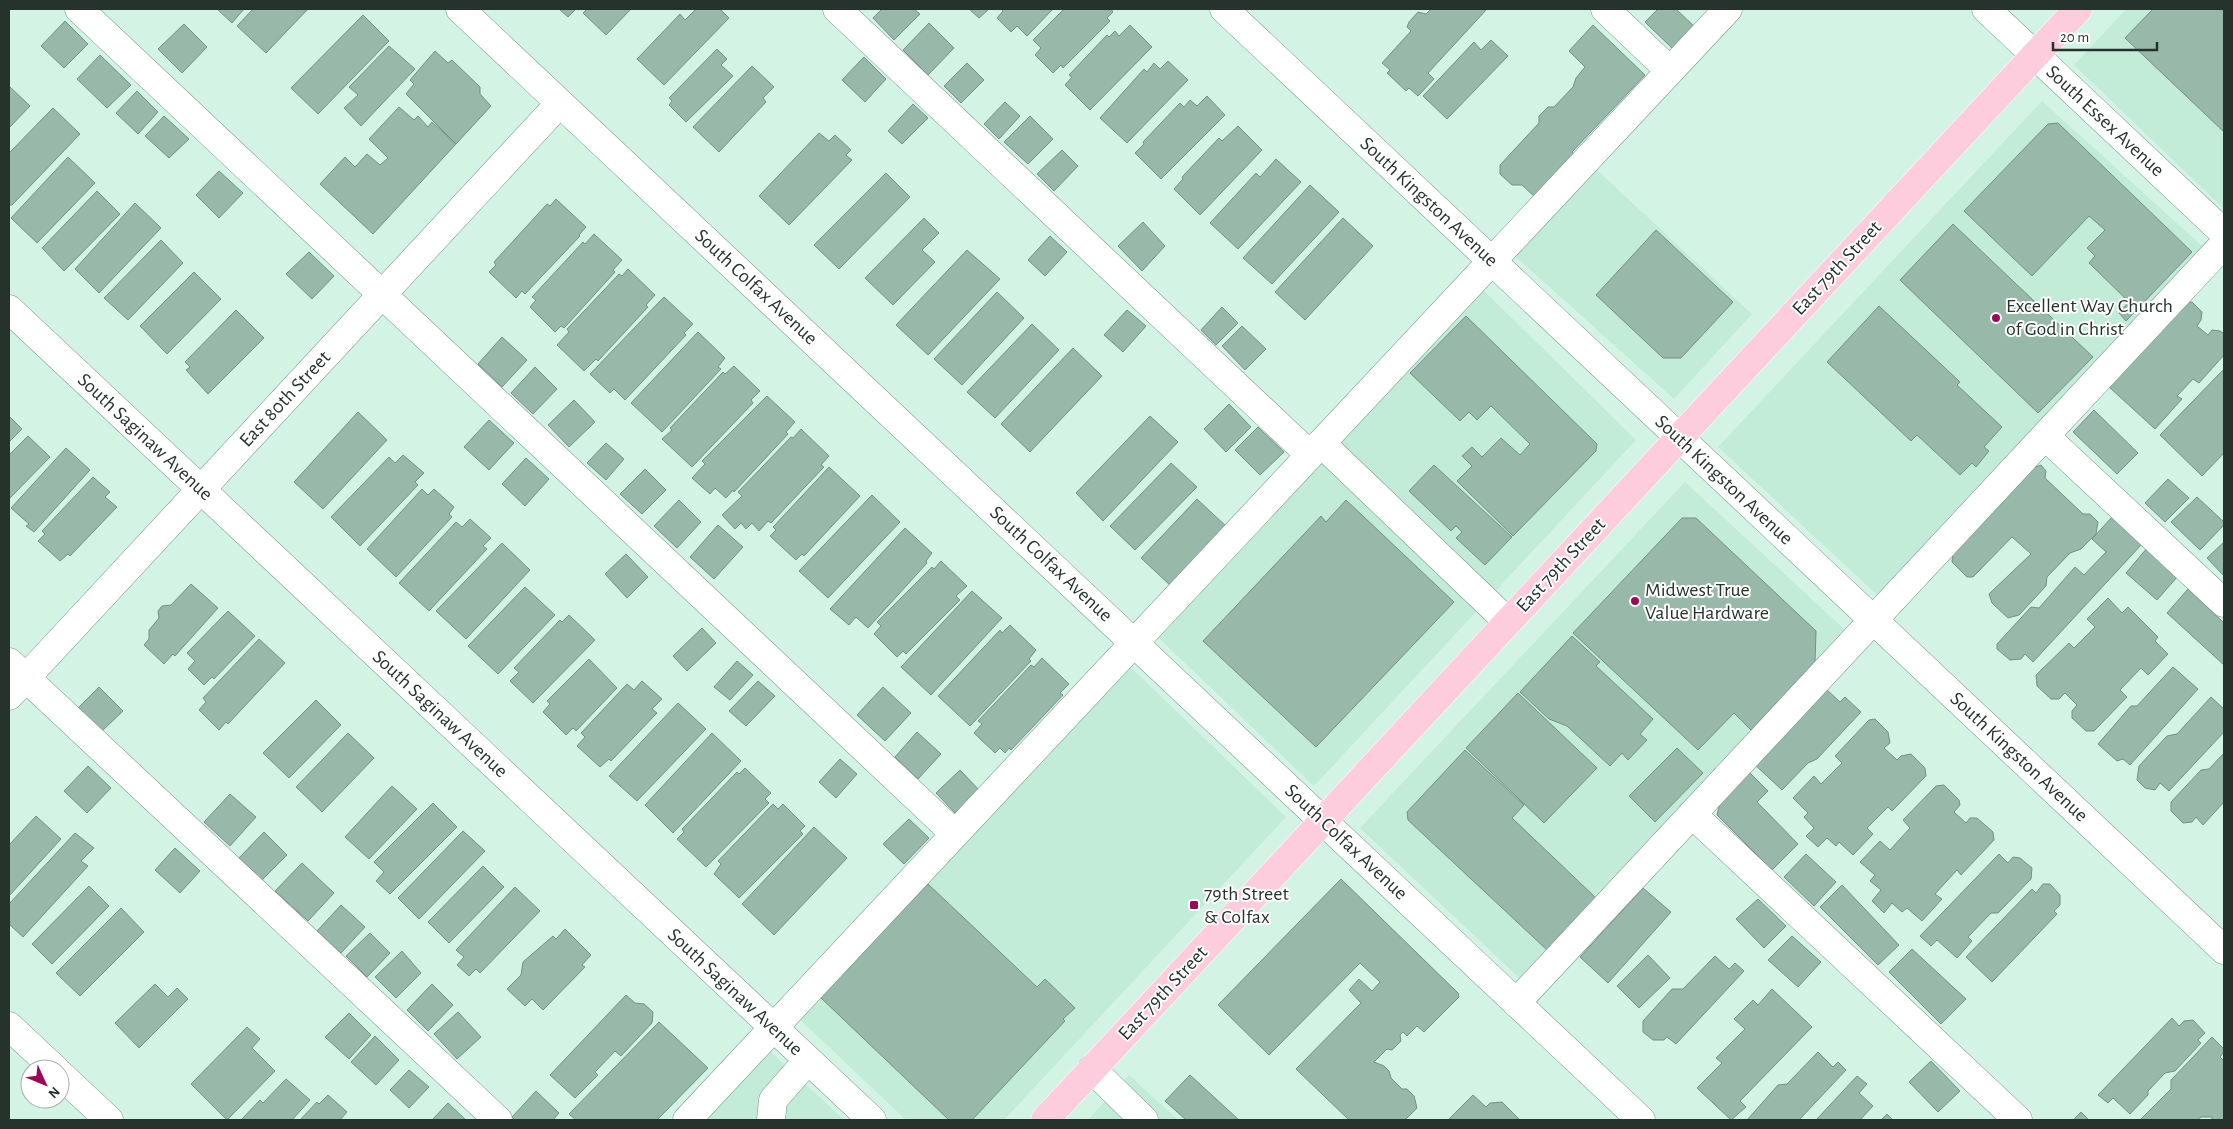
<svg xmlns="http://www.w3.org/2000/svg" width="2233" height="1129" viewBox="0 0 2233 1129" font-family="'Alegreya Sans',sans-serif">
  <rect width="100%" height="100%" fill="#d3f4e5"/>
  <path fill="#c2ebd8" d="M2126,9H2224V209L2074,65Z
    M2042,101L2213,256L1888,605L1718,447Z
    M1586,160L1752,314L1674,399L1505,247Z
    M1473,280L1636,440L1314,786L1148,628Z
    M1685,482L1855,639L1530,988L1360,828Z
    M1120,657L1286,817L1004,1120H906L790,1010Z
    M760,1042L844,1120H687Z
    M1129,1075L1178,1120H1088Z"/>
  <path fill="#98b8aa" stroke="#739184" d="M217,9H244L232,23Z
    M253,9H308L266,53L237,26Z
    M559,9H576L568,17Z
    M587,9H631L606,35L583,13Z
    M696,9H720L729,18L664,85L637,59L680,14L685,20Z
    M882,9H914L920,14L894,40L873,18Z
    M969,9H989L979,18Z
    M1001,9H1053L1027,36L1017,26L1011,32L997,18L1003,11Z
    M1064,9H1111L1113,12L1107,18L1110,21L1063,68L1061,65L1053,73L1035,55L1041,48L1033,40Z
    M1431,9H1487L1428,73L1434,79L1418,96L1409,88L1406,91L1387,73L1390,70L1382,63L1411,31L1407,27L1409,22L1418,12L1426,14Z
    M1658,9H1676L1697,29L1675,51L1645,22Z
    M2153,9H2224V132L2125,38Z
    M363,15L389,41L318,114L291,88Z
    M65,21L88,44L64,68L41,46Z
    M929,23L954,48L928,75L903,50Z
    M184,24L207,47L182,73L158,49Z
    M1130,25L1152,47L1090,110L1065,85L1072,77L1069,75L1107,35L1109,37L1115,31L1119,36Z
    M1593,25L1645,75L1572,152L1576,156L1536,198L1522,185H1512L1500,174V165L1539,123V116L1548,107H1554L1573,87L1576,78L1585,67L1569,51Z
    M1491,40L1508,56L1447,119L1423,96L1474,42L1481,50Z
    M389,46L415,69L361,126L344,108L358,95L349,87Z
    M717,49L727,59L721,65L733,76L686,122L669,105L672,101L669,98Z
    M435,51L448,63L452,60L480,87V94L491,106L456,144L406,94L414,84L410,80Z
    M100,55L131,85L107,108L77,79Z
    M864,57L886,79L865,102L842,80Z
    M1168,61L1188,80L1127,143L1100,118L1144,69L1147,72L1154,63L1160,69Z
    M967,63L984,80L961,103L944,86Z
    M752,66L774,87L763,98L766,102L719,152L693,127Z
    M9,86L30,106L9,128Z
    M137,91L158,112L138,134L116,113Z
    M1207,96L1225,115L1161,179L1135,153L1144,144L1143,142L1180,103L1184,107L1190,100L1197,106Z
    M1005,102L1020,116L999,139L984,124Z
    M913,104L928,118L902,144L888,131Z
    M399,107L414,120L418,116L428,127L432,122L456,144L373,234L320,184L345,157L355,167L367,154L380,165L388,158L369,139Z
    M53,108L80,134L12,205H9V153Z
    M164,116L189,139L169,158L145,136Z
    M1030,116L1053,139L1028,164L1004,142Z
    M2058,123L2192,252L2126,321L2119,313L2129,302L2089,263L2095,256L2087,248L2105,230L2089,216L2032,276L1964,211L2048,124Z
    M1238,126L1262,150L1200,215L1174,189L1183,179L1182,177L1219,138L1222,141Z
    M819,133L829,141L835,135L851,150L846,155L852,160L789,225L759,196Z
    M1062,150L1078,166L1054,191L1037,174Z
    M68,157L95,183L37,243L11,218Z
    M1276,159L1301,182L1238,249L1210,223L1256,173L1260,177Z
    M219,171L243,193L219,218L196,195Z
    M886,173L910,197L839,269L814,245Z
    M1310,185L1339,212L1272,284L1243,258Z
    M97,191L120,214L64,271L42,248Z
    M556,199L586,227L579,235L580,236L525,294L522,291L516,298L489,272L496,265L494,262L547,204L550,206Z
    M135,203L161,228L99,293L75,269Z
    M924,218L939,233L922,250L935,262L893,305L865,278Z
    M1343,218L1373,246L1305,320L1275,292Z
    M1143,222L1165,246L1142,271L1118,246Z
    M1953,224L2093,357L2038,413L1900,280Z
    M1656,230L1733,302L1681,358H1663L1596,295Z
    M594,234L622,260L613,270L615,272L566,326L564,328L561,326L555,332L530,307L536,300L532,297L583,242L585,244Z
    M1050,236L1067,252L1045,276L1028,260Z
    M161,240L183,263L128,320L104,298Z
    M967,250L1000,279L928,355L896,325Z
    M309,252L334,276L312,299L286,274Z
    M628,269L655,295L646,305L648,307L598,361L596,359L584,371L557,345L569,332L567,329L619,274L622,276Z
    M194,272L221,299L167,354L140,326Z
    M997,292L1024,318L962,385L934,359Z
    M664,297L693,324L684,333L686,335L625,400L614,389L610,393L590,374Z
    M2185,302H2192L2202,312L2201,320L2197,326L2208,335L2212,330L2220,331L2224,334V355L2199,383L2193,379L2177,396L2182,399L2155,429L2108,386Z
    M1879,306L1960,382L1957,385L2002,427L1984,447L1989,451L1976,467L1972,463L1960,475L1917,435L1911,441L1827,362Z
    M1222,307L1238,323L1216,345L1201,330Z
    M236,310L264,338L208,394L186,370L190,367L185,362Z
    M1127,310L1146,326L1123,352L1104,335Z
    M1466,316L1597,444L1596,451L1513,536L1457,481L1472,466L1462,456L1472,447L1482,457L1501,438L1520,455L1530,444L1491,406L1477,420L1469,412L1460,421L1410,373Z
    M1032,324L1059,350L995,418L967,392Z
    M1242,326L1266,349L1245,370L1222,346Z
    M698,332L725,358L718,367L721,369L662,432L631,403Z
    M502,337L527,360L502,387L478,364Z
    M1073,348L1102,376L1030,452L1001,424Z
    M734,366L760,391L751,400L753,403L692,467L662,439L672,430L670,428L723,372L725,374Z
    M535,367L557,389L533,414L511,393Z
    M2224,369V453L2202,476L2160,435Z
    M767,396L795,422L786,432L788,434L734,492L733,490L726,498L715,488L710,494L692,478L705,464L702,461Z
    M574,400L595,422L569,447L548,425Z
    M1229,404L1251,427L1226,452L1204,429Z
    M2094,410L2138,453L2117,474L2073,432Z
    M358,412L387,440L323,509L294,482Z
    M9,416L22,429L9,442Z
    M1150,416L1178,442L1103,521L1076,493Z
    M489,420L514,443L489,470L464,447Z
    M1258,427L1284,452L1260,475L1235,450Z
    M801,429L829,456L821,465L824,467L771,523L768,521L759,531L752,523L746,529L741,523L735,529L722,515L742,496L738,492L791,437L793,438Z
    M28,436L50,457L9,499V455Z
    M606,443L624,459L606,480L587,463Z
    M66,448L90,470L34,532L26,526L29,524L11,508Z
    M403,455L424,473L415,482L418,485L360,546L331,517L389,457L395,463Z
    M526,458L549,479L525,506L502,484Z
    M1171,463L1197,487L1135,550L1110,526Z
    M1434,465L1512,537L1485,565L1456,538L1462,532L1456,526L1451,531L1409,491Z
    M2041,465L2046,471L2045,478L2083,514H2090L2098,522L2096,534L2081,549L2070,553L2047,577L2046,586L2019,615L2008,618L1992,603L1989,594L2031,554L2012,537L1973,577H1967L1952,562L1953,552L2033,468Z
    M829,467L860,496L804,556L802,554L796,560L770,536L776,530L773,527Z
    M645,469L666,490L642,514L620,494Z
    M93,477L110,492L105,497L117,507L70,556L68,554L60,561L38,541L45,534L42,531Z
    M2168,479L2189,498L2165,522L2145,503Z
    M422,489L428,495L434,489L454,507L449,514L452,517L396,577L367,549Z
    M872,495L900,522L828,598L799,571Z
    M2197,497L2224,522V525L2200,550L2171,522Z
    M1197,499L1228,528L1172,587L1141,558Z
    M679,500L701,522L677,548L654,526Z
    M1346,500L1454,602L1316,747L1203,641L1321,516L1326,522Z
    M2112,517L2142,544L2033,662L2025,654L2021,659L2010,660L1997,649V644L2031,607L2039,608L2075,567L2084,575L2106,552L2092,539Z
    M1682,518H1696L1816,631L1815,662L1751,730L1734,713L1698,750L1573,633Z
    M470,519L491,538L483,546L487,549L429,611L399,583L456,522L462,527Z
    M718,525L743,547L714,579L690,557Z
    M905,528L932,553L926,561L927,563L868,628L856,617L849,625L830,609Z
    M2224,542V576L2207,558Z
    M502,543L530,570L466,639L436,611Z
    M2147,548L2179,575L2157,600L2126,573Z
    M626,554L648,577L627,598L605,574Z
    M941,561L967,586L956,596L960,600L906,654L903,651L897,657L874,634L881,626L877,622L932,567L934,569Z
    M191,584L218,608L175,656L173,654L164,664L144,645L149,639V630L159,618L158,611L162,606L171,605Z
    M525,587L555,615L498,674L468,646Z
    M2188,589L2224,623V665L2167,613Z
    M972,591L1002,618L931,695L901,667Z
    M2108,598L2122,613L2128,607L2158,637L2155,641L2168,654L2148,675L2141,668L2120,690L2127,697L2094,731H2086L2072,718V711L2077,705L2065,693L2059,699H2051L2037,686L2036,675L2069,643L2074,648L2095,627L2087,619Z
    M228,611L255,636L214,679L212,677L204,685L188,669L195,661L187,653Z
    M569,615L595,640L533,703L510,681L519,672L514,668L560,620L562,622Z
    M1010,625L1036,650L1029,659L1031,661L970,726L938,696L1000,630L1002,633Z
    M702,628L716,643L687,671L673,656Z
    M1572,636L1600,662L1596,666L1653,719L1640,734L1647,740L1628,760L1622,753L1610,766L1567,726L1549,719L1520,692Z
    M259,639L285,663L228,724L226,722L219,730L199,710L206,702L203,698Z
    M1042,658L1069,684L1060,693L1063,695L1011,750L1009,748L1005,753L1000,748L995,753L974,733L982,724L978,721L1031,665L1034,667Z
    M589,659L617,688L576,731L573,728L566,735L543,712L550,704L547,701Z
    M737,661L753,675L730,700L714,687Z
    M2173,667L2198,689L2130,765L2123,759L2117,761L2098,744L2131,706H2137Z
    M642,681L662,699L652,709L657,713L611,761L609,759L600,767L577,746L585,737L581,733L627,684L634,690Z
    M758,681L775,696L746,726L729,711Z
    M99,687L123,711L102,731L78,708Z
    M883,687L911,713L885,741L857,715Z
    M1825,688L1840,702L1845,697L1861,712L1817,759L1808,763L1782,790L1753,763Z
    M1518,693L1597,768L1544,823L1466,748Z
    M2211,697L2224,709V732L2169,791L2160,783L2155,790L2145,788L2137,780L2139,766L2167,736L2177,734Z
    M316,700L341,725L289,778L263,753Z
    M678,703L706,729L637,801L609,776Z
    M1875,719L1888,732L1890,743L1884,748L1897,760L1901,756L1911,754L1925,768L1926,776L1892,811L1888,807L1867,828L1873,834L1853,855L1839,842L1836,846L1827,838L1818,847L1806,836L1814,828L1804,817L1808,813L1793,798L1814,776L1821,784L1842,763L1835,756L1869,720Z
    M917,732L941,754L918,779L895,757Z
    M348,733L374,758L322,812L296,787Z
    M712,733L741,761L673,833L645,805Z
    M1677,748L1703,773L1655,822L1629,796Z
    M1465,750L1524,805L1512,818L1596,898L1547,950L1408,820L1407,812Z
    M2224,753V802L2203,825L2196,817L2192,822L2183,823L2171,811V802L2201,770L2209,769Z
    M840,759L857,774L836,798L819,782Z
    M88,766L111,788L87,813L64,791Z
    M745,768L771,793L765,799L769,803L706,867L677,839L684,832L682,829L737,772L739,774Z
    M960,770L980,791L955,813L936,793Z
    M1749,772L1768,791L1757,802L1798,844L1772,870L1717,815L1721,799Z
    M1944,785L1959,800L1960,805L1954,812L1966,823L1970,818H1977L1993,832L1994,840L1961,875L1957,870L1935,894L1942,899L1922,921L1907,908L1902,912L1892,903L1884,913L1872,901L1881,890L1870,881L1875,875L1860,862L1880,841L1890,850L1910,828L1903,820L1936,786Z
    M392,786L417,809L369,859L345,837Z
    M230,794L256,817L230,846L204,822Z
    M433,803L457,827L390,894L376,881L384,872L374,862Z
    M773,804L778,809L783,804L805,826L800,831L803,834L739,898L714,874L721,864L718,861Z
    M36,816L61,839L9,896V845Z
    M909,819L929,838L904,864L883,844Z
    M814,827L847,858L774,935L742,904Z
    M463,831L485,851L419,919L398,898Z
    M264,832L287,855L262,880L239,858Z
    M75,833L94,848L81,861L88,866L23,937L9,924V904Z
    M175,848L200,871L180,893L155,870Z
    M1806,854L1836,882L1814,906L1784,877Z
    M1999,854L2008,863L2013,857L2020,858L2032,868L2031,879L1998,913H1991L1968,937L1972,941L1957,958L1937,940L1931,946L1920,936Z
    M302,863L334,893L308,921L275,891Z
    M483,866L504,887L449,943L428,922Z
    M1341,879L1458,993L1459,997L1424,1032L1417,1026L1407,1036L1403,1032L1400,1035L1401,1041L1392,1050L1387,1049L1374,1062L1384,1066L1389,1071L1391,1078L1402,1089H1407L1414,1096L1417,1108L1405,1120H1349L1296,1069L1361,1003L1349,990L1359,979L1372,991L1380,982L1360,963L1269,1055L1218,1005Z
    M928,884L1037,987L1045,979L1075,1008L1063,1019L1065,1021L972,1120H949L820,997Z
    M2043,884H2050L2060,895V905L2054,911L2057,914L1992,982L1966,957L2032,889L2036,893Z
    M1842,885L1899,945L1878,965L1820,907Z
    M89,886L109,906L52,964L32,944Z
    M515,887L540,911L480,973L476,969L469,976L457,965L464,957L456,950Z
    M1643,888L1671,912L1608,983L1580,957Z
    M1758,899L1786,926L1764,948L1736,919Z
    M341,905L365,927L341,953L317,931Z
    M121,908L144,932L80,996L56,973Z
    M565,929L591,955L582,965L585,967L543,1010L532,999L525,1006L507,989L521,975L523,962L553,936L556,939Z
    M370,933L390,953L367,977L346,956Z
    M1792,936L1821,962L1798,987L1768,960Z
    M1912,949L1966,999L1941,1024L1889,972Z
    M402,951L421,973L396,998L375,977Z
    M1648,955L1670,978L1639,1008L1617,986Z
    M1715,956L1729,969L1735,963L1744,971L1676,1044L1667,1037L1664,1040H1653L1643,1032V1021L1672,989H1683Z
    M155,984L168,997L177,988L188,999L139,1048L115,1023Z
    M432,984L453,1005L428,1031L407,1010Z
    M1772,989L1812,1027L1740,1101L1746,1107L1731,1120L1697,1088L1722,1063L1716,1058L1745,1029L1734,1019L1753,1000L1758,1005Z
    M626,995L635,1003L644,1004L653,1012L652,1023L621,1056L615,1051L595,1072L598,1075L575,1098L550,1075Z
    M458,1012L481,1037L457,1059L434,1034Z
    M349,1013L371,1035L349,1059L325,1037Z
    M2172,1018L2179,1026L2184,1021L2193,1020L2205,1033L2198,1040L2201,1043L2175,1071L2165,1073L2148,1091V1095L2130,1114L2113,1098L2108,1103L2098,1095Z
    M659,1022L708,1068L657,1120H576L569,1114Z
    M247,1027L260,1039L252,1048L275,1071L227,1120L191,1084Z
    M375,1036L399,1060L376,1085L351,1062Z
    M2212,1037L2224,1049V1052L2220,1057L2224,1061V1120H2212V1117H2201L2197,1120H2140L2171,1089V1080Z
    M1818,1052L1833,1067L1838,1062L1846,1070L1799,1120H1747L1778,1085L1787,1084Z
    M1931,1061L1960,1091L1938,1112L1909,1082Z
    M409,1070L429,1087L409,1108L390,1090Z
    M1190,1075L1239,1120H1186L1165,1101Z
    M1857,1076L1867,1084L1859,1093L1873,1106L1860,1120H1816Z
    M286,1079L310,1100L292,1120H241L260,1100L263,1103Z
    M536,1091L559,1113L553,1120H515L512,1117Z
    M328,1095L347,1112L340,1120H300L317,1102L319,1104Z
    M1473,1095L1486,1107L1490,1103L1502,1102L1520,1120H1448Z
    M448,1103L466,1120H432Z
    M2081,1112L2089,1120H2073Z
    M1887,1114L1893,1120H1881Z"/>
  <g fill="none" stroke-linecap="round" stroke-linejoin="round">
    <g stroke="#749285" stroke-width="29">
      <path id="minor" d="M79,9L955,834
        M460,9L1641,1120
        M837,9L1310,455
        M1224,9L2224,950
        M1605,9L1670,71
        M1986,9L2224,233
        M9,309L872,1120
        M2045,436L2224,603
        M1321,443L1508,622
        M9,662L498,1120
        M9,696L560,103
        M1692,814L2018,1120
        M1516,1003L2224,244
        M9,1026L55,1069
        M1092,1069L1144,1120
        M60,1074L109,1120
        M687,1120L1728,9
        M771,1120L773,1100L808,1060"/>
    </g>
    <g stroke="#fff" stroke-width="29">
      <path id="major" d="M1045,1120L2078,9"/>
    </g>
    <use href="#minor" stroke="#fff" stroke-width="28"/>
    <use href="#major" stroke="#fdccdd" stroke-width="28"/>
  </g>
  <g fill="#9c0957" stroke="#fff" stroke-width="2">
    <circle cx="1996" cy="318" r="5"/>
    <circle cx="1635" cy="601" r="5"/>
    <rect x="1189" y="900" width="10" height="10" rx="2.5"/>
  </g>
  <g text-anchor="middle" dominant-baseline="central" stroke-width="4" stroke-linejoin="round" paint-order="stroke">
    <g font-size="20" fill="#26332d" stroke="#fff">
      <text transform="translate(2105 121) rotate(43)">South Essex Avenue</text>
      <text transform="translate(1429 202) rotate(43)">South Kingston Avenue</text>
      <text transform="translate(1837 268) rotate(-47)">East 79th Street</text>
      <text transform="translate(756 287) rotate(43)">South Colfax Avenue</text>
      <text transform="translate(285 399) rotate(-47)">East 80th Street</text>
      <text transform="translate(145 437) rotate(43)">South Saginaw Avenue</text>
      <text transform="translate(1724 480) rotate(43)">South Kingston Avenue</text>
      <text transform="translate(1051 564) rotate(43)">South Colfax Avenue</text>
      <text transform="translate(1561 565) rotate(-47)">East 79th Street</text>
      <text transform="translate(440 714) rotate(43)">South Saginaw Avenue</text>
      <text transform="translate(2019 757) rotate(43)">South Kingston Avenue</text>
      <text transform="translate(1346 842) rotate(43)">South Colfax Avenue</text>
      <text transform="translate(735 992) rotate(43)">South Saginaw Avenue</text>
      <text transform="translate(1163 993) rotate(-47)">East 79th Street</text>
    </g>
    <g font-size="20" fill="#26332d" stroke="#fff" text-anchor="start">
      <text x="2006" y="306">Excellent Way Church<tspan x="2006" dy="23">of God in Christ</tspan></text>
      <text x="1645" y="590">Midwest True<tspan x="1645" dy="23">Value Hardware</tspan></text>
      <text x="1204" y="894">79th Street<tspan x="1204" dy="23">&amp; Colfax</tspan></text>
    </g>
  </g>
  <rect width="2233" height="1129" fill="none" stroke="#26332d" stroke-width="20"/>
  <g transform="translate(45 1084) rotate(134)"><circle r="24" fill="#ffffff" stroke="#a8adab"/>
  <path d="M0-4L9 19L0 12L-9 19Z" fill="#9c0957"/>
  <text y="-8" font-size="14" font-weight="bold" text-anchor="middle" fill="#26332d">N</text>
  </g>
  <path d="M2053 42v8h104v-8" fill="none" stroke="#26332d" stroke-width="2.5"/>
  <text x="2060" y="42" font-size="15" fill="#26332d" stroke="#ffffff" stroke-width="4" paint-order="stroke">20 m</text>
</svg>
